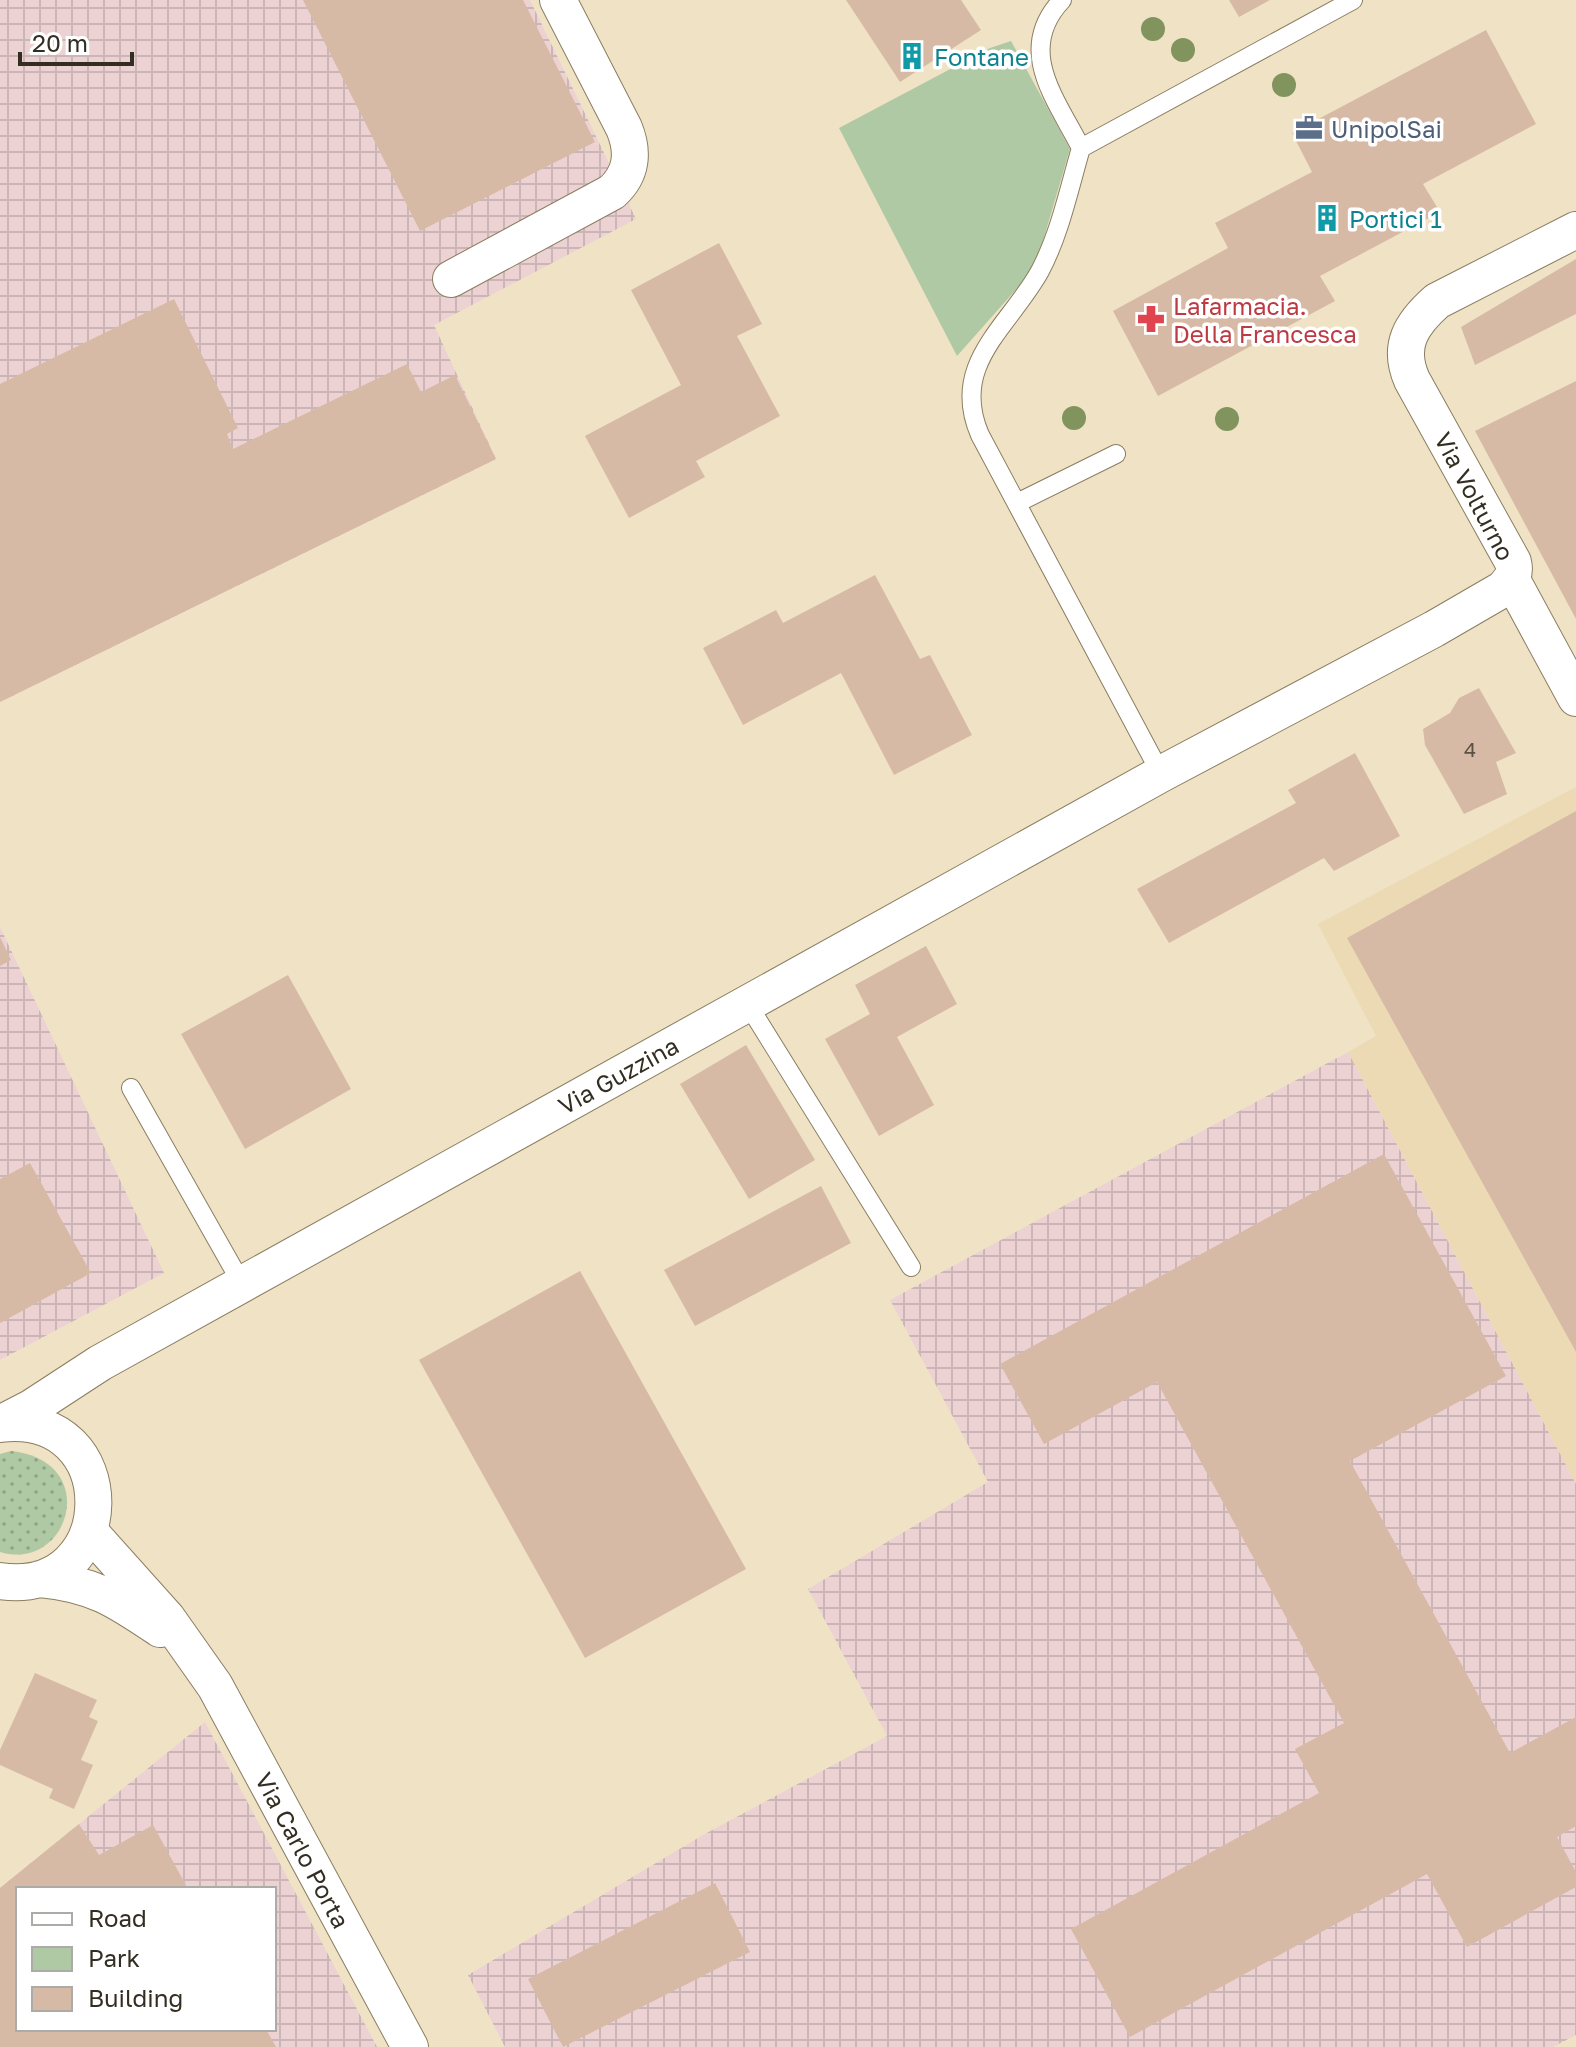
<svg xmlns="http://www.w3.org/2000/svg" width="1576" height="2047" viewBox="0 0 1576 2047" font-family="'Golos Text',sans-serif">
  <defs>
    <pattern id="industrial-grid" width="8" height="8" patternUnits="userSpaceOnUse" patternTransform="scale(2)"><rect width="8" height="8" fill="#edd2d4"/><path d="M0 4h8M4 0v8" fill="none" stroke="#ccb5b6"/></pattern>
    <pattern id="grass-dots" width="8" height="8" patternUnits="userSpaceOnUse" patternTransform="scale(2)"><rect width="8" height="8" fill="#afc9a4"/><path d="M2 2h.1M6 6h.1" fill="none" stroke="#8fa485" stroke-width="1.8" stroke-linecap="round"/></pattern>
  </defs>
  <rect width="100%" height="100%" fill="#f0e2c4"/>
  <path fill="#ebdab4" d="M1576,787V1484L1348,1052L1376,1036L1318,924Z"/>
  <path fill="url(#industrial-grid)" fill-rule="evenodd" d="M0,0H530L636,219L434,325L496,459L0,702Z
    M0,927L164,1273L0,1360Z
    M1348,1052L1576,1484V2035L1553,2047H505L468,1975L703,1835L887,1736L808,1589L988,1482L890,1300Z
    M205,1722L377,2047H0V1888ZM18,1889H274V2029H18Z"/>
  <path fill="url(#grass-dots)" d="M11,1451C103,1461 69,1573 0,1552V1454Z"/>
  <path fill="#afc9a4" d="M1011,41L1070,149L1035,268L957,356L839,128L990,48Z"/>
  <path fill="#d7baa6" d="M303,0H523L595,142L420,231Z
    M846,0H961L981,30L900,82Z
    M1229,0H1270L1239,17Z
    M1486,30L1536,124L1423,184L1440,212L1320,276L1335,301L1158,396L1113,311L1228,248L1215,223L1312,172L1292,133Z
    M719,243L762,324L737,336L780,416L696,461L705,477L629,518L585,436L681,385L631,290Z
    M1576,259V314L1475,365L1461,327Z
    M174,299L238,428L227,434L233,449L407,364L421,392L455,375L496,459L0,702V384Z
    M1576,381V619L1475,431Z
    M875,575L920,659L930,655L972,735L894,775L841,673L743,725L703,648L776,610L783,623Z
    M1479,688L1516,753L1496,762L1507,794L1464,814L1425,745L1423,729L1450,713L1459,698Z
    M1355,753L1400,836L1334,871L1324,858L1169,943L1137,889L1296,803L1288,790Z
    M1576,811V1352L1347,938Z
    M0,937L11,960L0,966Z
    M926,946L957,1004L897,1037L934,1105L879,1136L825,1039L870,1014L855,985Z
    M288,975L351,1089L245,1149L181,1034Z
    M746,1045L815,1160L749,1199L680,1084Z
    M1384,1154L1506,1376L1350,1461L1510,1753L1576,1717V1826L1557,1837L1576,1872V1887L1467,1947L1427,1874L1130,2037L1071,1929L1319,1793L1295,1749L1344,1723L1157,1382L1044,1444L1000,1364Z
    M30,1163L91,1273L0,1323V1179Z
    M821,1186L851,1243L695,1326L664,1270Z
    M580,1271L746,1569L585,1658L419,1360Z
    M35,1673L97,1700L89,1717L98,1721L81,1760L93,1765L74,1809L49,1798L53,1789L0,1765V1750Z
    M79,1824L99,1855L153,1825L188,1889H18V2029H266L276,2047H0V1888Z
    M715,1883L750,1952L563,2047L528,1979Z"/>
  <g fill="none" stroke-linecap="round" stroke-linejoin="round">
    <g stroke="#8a7d61" stroke-width="20">
      <path id="lane" d="M1062,0C1015,50 1056,99 1081,148
        M1017,503L1116,454
        M1161,774L980,435C949,364 1009,327 1040,271C1060,233 1069,189 1081,148L1353,0
        M747,1003L911,1267
        M131,1088L242,1284"/>
    </g>
    <g stroke="#8a7d61" stroke-width="38">
      <path id="street" d="M451,279L612,192C632,174 634,152 624,128L558,0
        M1512,580L1576,698
        M0,1424L31,1408L100,1363L1161,774L1434,629L1503,589C1512,579 1516,574 1513,562L1412,380C1397,346 1411,324 1437,301L1576,230
        M90,1532L167,1618L215,1686L410,2047
        M40,1579C94,1584 117,1600 160,1629
        M0,1581C123,1599 126,1408 0,1424"/>
    </g>
    <use href="#lane" stroke="#fff" stroke-width="18"/>
    <use href="#street" stroke="#fff" stroke-width="36"/>
  </g>
  <g fill="#82945d">
    <circle cx="1153" cy="29" r="12"/>
    <circle cx="1183" cy="50" r="12"/>
    <circle cx="1284" cy="85" r="12"/>
    <circle cx="1074" cy="418" r="12"/>
    <circle cx="1227" cy="419" r="12"/>
  </g>
  <defs>
    <g id="building-bare" transform="scale(2.16)"><path d="M-4-6H4V6H1V3H-1V6H-4ZM-2.5-4.3h1.7v1.8h-1.7ZM.8-4.3h1.7v1.8H.8ZM-2.5-1h1.7V.8h-1.7ZM.8-1h1.7V.8H.8Z" fill="#0f9aa8" stroke="#fff" stroke-width="2.5" paint-order="stroke"/></g>
    <g id="office-bare" transform="scale(2.16)"><path d="M-6-3h4V-5.5h4V-3h4V5H-6ZM-1-4.5V-3h2v-1.5ZM-6 0V1H6V0Z" fill="#5c6f8a" stroke="#fff" stroke-width="2.5" paint-order="stroke"/></g>
    <g id="pharmacy-bare" transform="scale(2.16)"><path d="M-2-6h4v4h4v4h-4v4h-4v-4h-4v-4h4Z" fill="#e0444e" stroke="#fff" stroke-width="2.5" paint-order="stroke"/></g>
  </defs>
  <g fill-rule="evenodd">
    <use href="#building-bare" x="912" y="56"/>
    <use href="#office-bare" x="1309" y="128"/>
    <use href="#building-bare" x="1327" y="218"/>
    <use href="#pharmacy-bare" x="1151" y="319"/>
  </g>
  <g text-anchor="middle" dominant-baseline="central" stroke-width="7" stroke-linejoin="round" paint-order="stroke">
    <g font-size="20" fill="#5c5143">
      <text x="1470" y="749">4</text>
    </g>
    <g font-size="24" fill="#0d838f" stroke="#fff" text-anchor="start">
      <text x="934" y="56">Fontane</text>
      <text x="1349" y="218">Portici 1</text>
    </g>
    <g font-size="24" fill="#4e5e75" stroke="#fff" text-anchor="start">
      <text x="1331" y="128">UnipolSai</text>
    </g>
    <g font-size="24" fill="#be3a42" stroke="#fff" text-anchor="start">
      <text x="1173" y="305">Lafarmacia.<tspan x="1173" dy="28">Della Francesca</tspan></text>
    </g>
    <g font-size="24" fill="#332e22" stroke="#fff">
      <text transform="translate(1475 496) rotate(62)">Via Volturno</text>
      <text transform="translate(618 1075) rotate(-29)">Via Guzzina</text>
      <text transform="translate(303 1850) rotate(62)">Via Carlo Porta</text>
    </g>
  </g>
  <rect x="16" y="1887" width="260" height="144" fill="#ffffff" stroke="#adaba7" stroke-width="2"/>
  <rect x="32" y="1913" width="40" height="12" fill="#ffffff" stroke="#adaba7" stroke-width="2"/>
  <text x="88" y="1927" font-size="24" fill="#332e22">Road</text>
  <rect x="32" y="1947" width="40" height="24" fill="#afc9a4" stroke="#adaba7" stroke-width="2"/>
  <text x="88" y="1967" font-size="24" fill="#332e22">Park</text>
  <rect x="32" y="1987" width="40" height="24" fill="#d7baa6" stroke="#adaba7" stroke-width="2"/>
  <text x="88" y="2007" font-size="24" fill="#332e22">Building</text>
  <path d="M20 52v12h112v-12" fill="none" stroke="#332e22" stroke-width="4"/>
  <text x="32" y="52" font-size="24" fill="#332e22" stroke="#ffffff" stroke-width="6" paint-order="stroke">20 m</text>
</svg>
